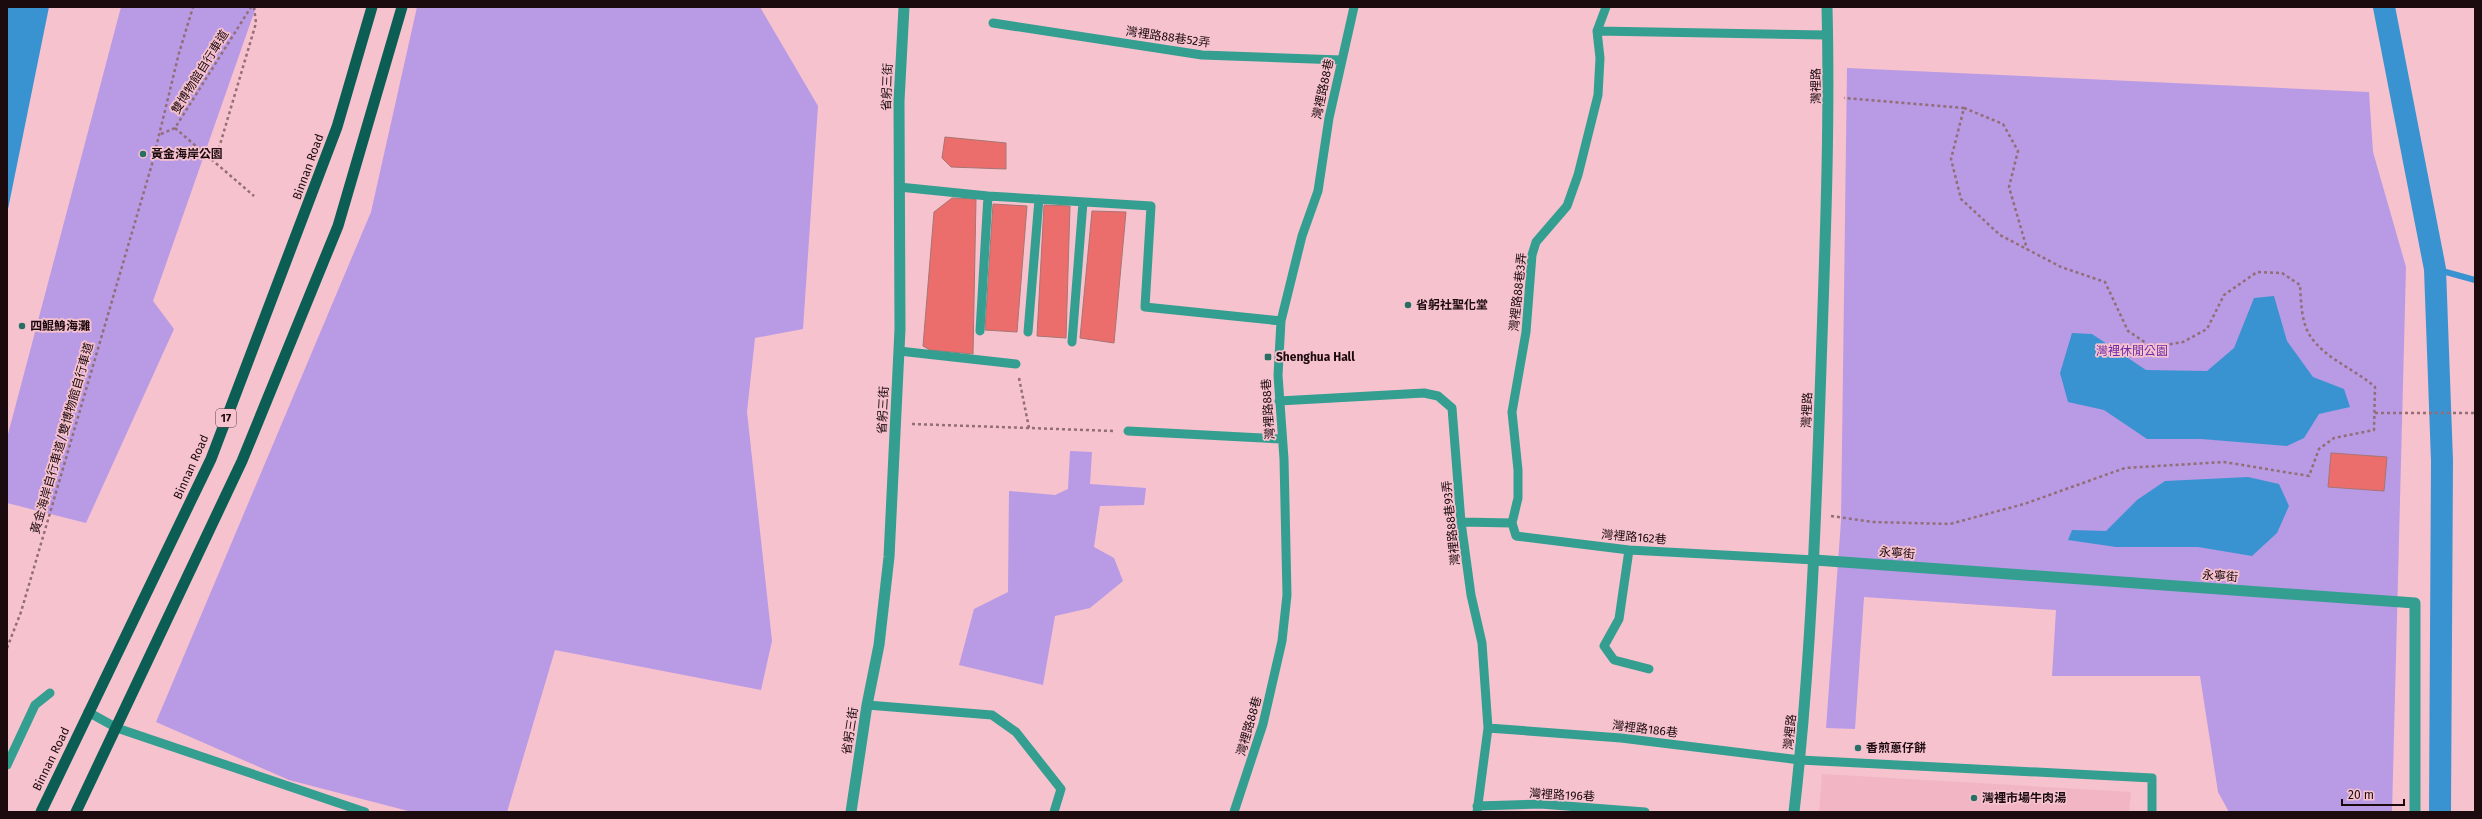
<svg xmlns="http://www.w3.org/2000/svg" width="2482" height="819" viewBox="0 0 2482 819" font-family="'Fira Sans','Noto Sans TC',sans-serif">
  <rect width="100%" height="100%" fill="#f6c2ce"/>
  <path fill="#f1b5c3" d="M1822,774L2131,792L2129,812H1819Z"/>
  <path fill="#b99ae5" d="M121,7H256L153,301L174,329L86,523L7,503V438Z
    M417,7H760L818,106L803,329L755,338L747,412L772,641L761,690L555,650L507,812H412L289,780L156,722L371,212Z
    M1847,68L2369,92L2373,152L2406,267L2392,812H2229L2218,792L2200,676H2052L2056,610L1864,597L1855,729L1826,728L1841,521Z
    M1070,451L1092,452L1090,484L1146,488L1144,505L1100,506L1094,547L1114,558L1123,581L1090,608L1055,616L1043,685L959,665L974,609L1008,592L1009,491L1055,495L1068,489Z"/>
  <path fill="#3a93d1" d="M7,7H49L7,214Z
    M2274,296L2287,341L2313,377L2344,389L2350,407L2319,414L2304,438L2287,446L2201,439H2147L2104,410L2068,402L2060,373L2072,333L2092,334L2146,370L2207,371L2234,348L2254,298Z
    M2248,477L2279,484L2289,506L2277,533L2252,556L2198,547H2116L2068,540L2072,530L2106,531L2137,500L2165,481Z"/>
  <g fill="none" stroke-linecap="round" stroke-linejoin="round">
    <path stroke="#3a93d1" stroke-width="6" d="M2435,269L2475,280"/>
    <path stroke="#3a93d1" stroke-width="22" d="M2384,7L2435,269L2442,461L2440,812"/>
  </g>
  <path fill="#ec6e6c" stroke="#a67572" d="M945,137L1006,143V169L951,167L942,158Z
    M952,198L976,199L973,354L930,350L923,346L934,212Z
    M993,204L1027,206L1017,332L985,330Z
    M1044,205L1070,206L1066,338L1037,336Z
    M1092,211L1126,212L1114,343L1080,338Z
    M2331,453L2387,457L2384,491L2328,487Z"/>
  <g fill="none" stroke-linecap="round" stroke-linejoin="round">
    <path stroke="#926e77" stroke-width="2.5" stroke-dasharray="3 3" stroke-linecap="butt" d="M1964,108L2003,124L2018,151L2009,187L2027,249
      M175,128L254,196
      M161,134L175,128L251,7
      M210,157L219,148L256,23L254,7
      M1019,378L1029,428L1114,431
      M2375,413H2475
      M912,424L1029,428
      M1831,516L1873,522L1950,524L2024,504L2125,468L2224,462L2309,476L2319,449L2334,438L2374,430L2375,387C2355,369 2323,358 2309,334C2301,320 2301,300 2300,285L2282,273L2257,272L2224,295L2207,329L2183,342L2152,347L2128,331L2105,282L2061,267L2000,235L1961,199L1951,159L1964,108L1844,98
      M7,648L21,612L152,164L179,53L193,7"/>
    <path stroke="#349e91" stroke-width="9" d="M993,23L1202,55L1341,60
      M1597,31L1827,35
      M899,187L988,196L1151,206L1145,307L1281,321
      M980,331L988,196
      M1028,332L1039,199
      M1072,342L1083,202
      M899,351L1016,364
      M1279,401L1424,393L1438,396L1452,408L1461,522L1471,595L1482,643L1488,728L1477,812
      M1128,431L1281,439
      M1461,522L1512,523L1516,536L1629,550L1815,560
      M1512,523L1518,498V470L1512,412L1526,332L1532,255L1536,242L1567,206L1578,175L1598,95L1600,58L1597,31L1606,7
      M1629,550L1619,619L1604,646L1614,660L1649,669
      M867,705L992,715L1016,732L1061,789L1054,812
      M88,712L117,728L365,812
      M1488,728L1621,738L1800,760L2152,778V812
      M7,765L35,705L50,693
      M1477,806L1540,804L1645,812
      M1234,812L1263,724L1282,641L1287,595L1284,459L1278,375L1281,321L1302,236L1318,191L1329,118L1354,7"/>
    <path stroke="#349e91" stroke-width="11" d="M1815,560L2415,603V812
      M851,812L867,705L879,645L889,557L900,329L899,101L904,7"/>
    <path stroke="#349e91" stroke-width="11" d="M1794,812C1811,664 1816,516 1821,367C1825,247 1830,127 1827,7"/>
    <path stroke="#0c5e55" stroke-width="11" d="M41,812L211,459L337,127L372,7
      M76,812L242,461L338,226L402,7"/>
  </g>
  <g fill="#276e64" stroke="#f6c2ce" stroke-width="1.5">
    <circle cx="143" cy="154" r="4"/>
    <circle cx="1408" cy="305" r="4"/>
    <circle cx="22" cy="326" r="4"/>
    <rect x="1264" y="353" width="8" height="8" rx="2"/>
    <circle cx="1858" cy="748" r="4"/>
    <circle cx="1974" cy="798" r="4"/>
  </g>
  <g text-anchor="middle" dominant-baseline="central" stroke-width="3.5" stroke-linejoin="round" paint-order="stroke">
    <rect fill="#f6c2ce" stroke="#5d4148" stroke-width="1" x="216" y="409" width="20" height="18" rx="3"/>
    <g font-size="11" font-weight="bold" fill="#1b0a0e">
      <text x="226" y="418">17</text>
    </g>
    <g font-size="12" fill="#1b0a0e" stroke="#f6c2ce">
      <text transform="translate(1168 37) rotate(8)">灣裡路88巷52弄</text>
      <text transform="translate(200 72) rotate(-58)">雙博物館自行車道</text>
      <text transform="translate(1816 86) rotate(-91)">灣裡路</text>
      <text transform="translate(887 87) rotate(-88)">省躬三街</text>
      <text transform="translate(1323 89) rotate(-78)">灣裡路88巷</text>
      <text transform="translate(308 167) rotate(-70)">Binnan Road</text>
      <text transform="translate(1518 292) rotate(-84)">灣裡路88巷3弄</text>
      <text transform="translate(1268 409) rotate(-94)">灣裡路88巷</text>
      <text transform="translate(883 410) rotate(-87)">省躬三街</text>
      <text transform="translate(1807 410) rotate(-88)">灣裡路</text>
      <text transform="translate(62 438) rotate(-74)">黃金海岸自行車道/雙博物館自行車道</text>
      <text transform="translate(191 467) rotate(-66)">Binnan Road</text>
      <text transform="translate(1451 523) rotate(-96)">灣裡路88巷93弄</text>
      <text transform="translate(1634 537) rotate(5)">灣裡路162巷</text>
      <text transform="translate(1897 553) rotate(4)">永寧街</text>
      <text transform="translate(2220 576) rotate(4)">永寧街</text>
      <text transform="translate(1249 726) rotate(-74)">灣裡路88巷</text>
      <text transform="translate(1645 729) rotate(7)">灣裡路186巷</text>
      <text transform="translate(850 731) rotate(-81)">省躬三街</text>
      <text transform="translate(1790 732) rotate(-84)">灣裡路</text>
      <text transform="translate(51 759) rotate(-64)">Binnan Road</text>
      <text transform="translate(1562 795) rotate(3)">灣裡路196巷</text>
    </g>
    <g font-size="12" font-weight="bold" fill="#1b0a0e" stroke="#f6c2ce" text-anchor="start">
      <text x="151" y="154">黃金海岸公園</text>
      <text x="1416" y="305">省躬社聖化堂</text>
      <text x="30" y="326">四鯤鯓海灘</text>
      <text x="1276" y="357">Shenghua Hall</text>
      <text x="1866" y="748">香煎蔥仔餅</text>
      <text x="1982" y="798">灣裡市場牛肉湯</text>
    </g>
    <g font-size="12" fill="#6c2ca8" stroke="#f6c2ce">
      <text x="2132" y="351">灣裡休閒公園</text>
    </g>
  </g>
  <rect width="2482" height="819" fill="none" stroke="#1b0a0e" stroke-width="16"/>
  <path d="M2342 799v6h62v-6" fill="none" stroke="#1b0a0e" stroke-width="2"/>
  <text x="2348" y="799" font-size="12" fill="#1b0a0e" stroke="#f6c2ce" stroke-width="3" paint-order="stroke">20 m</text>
</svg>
